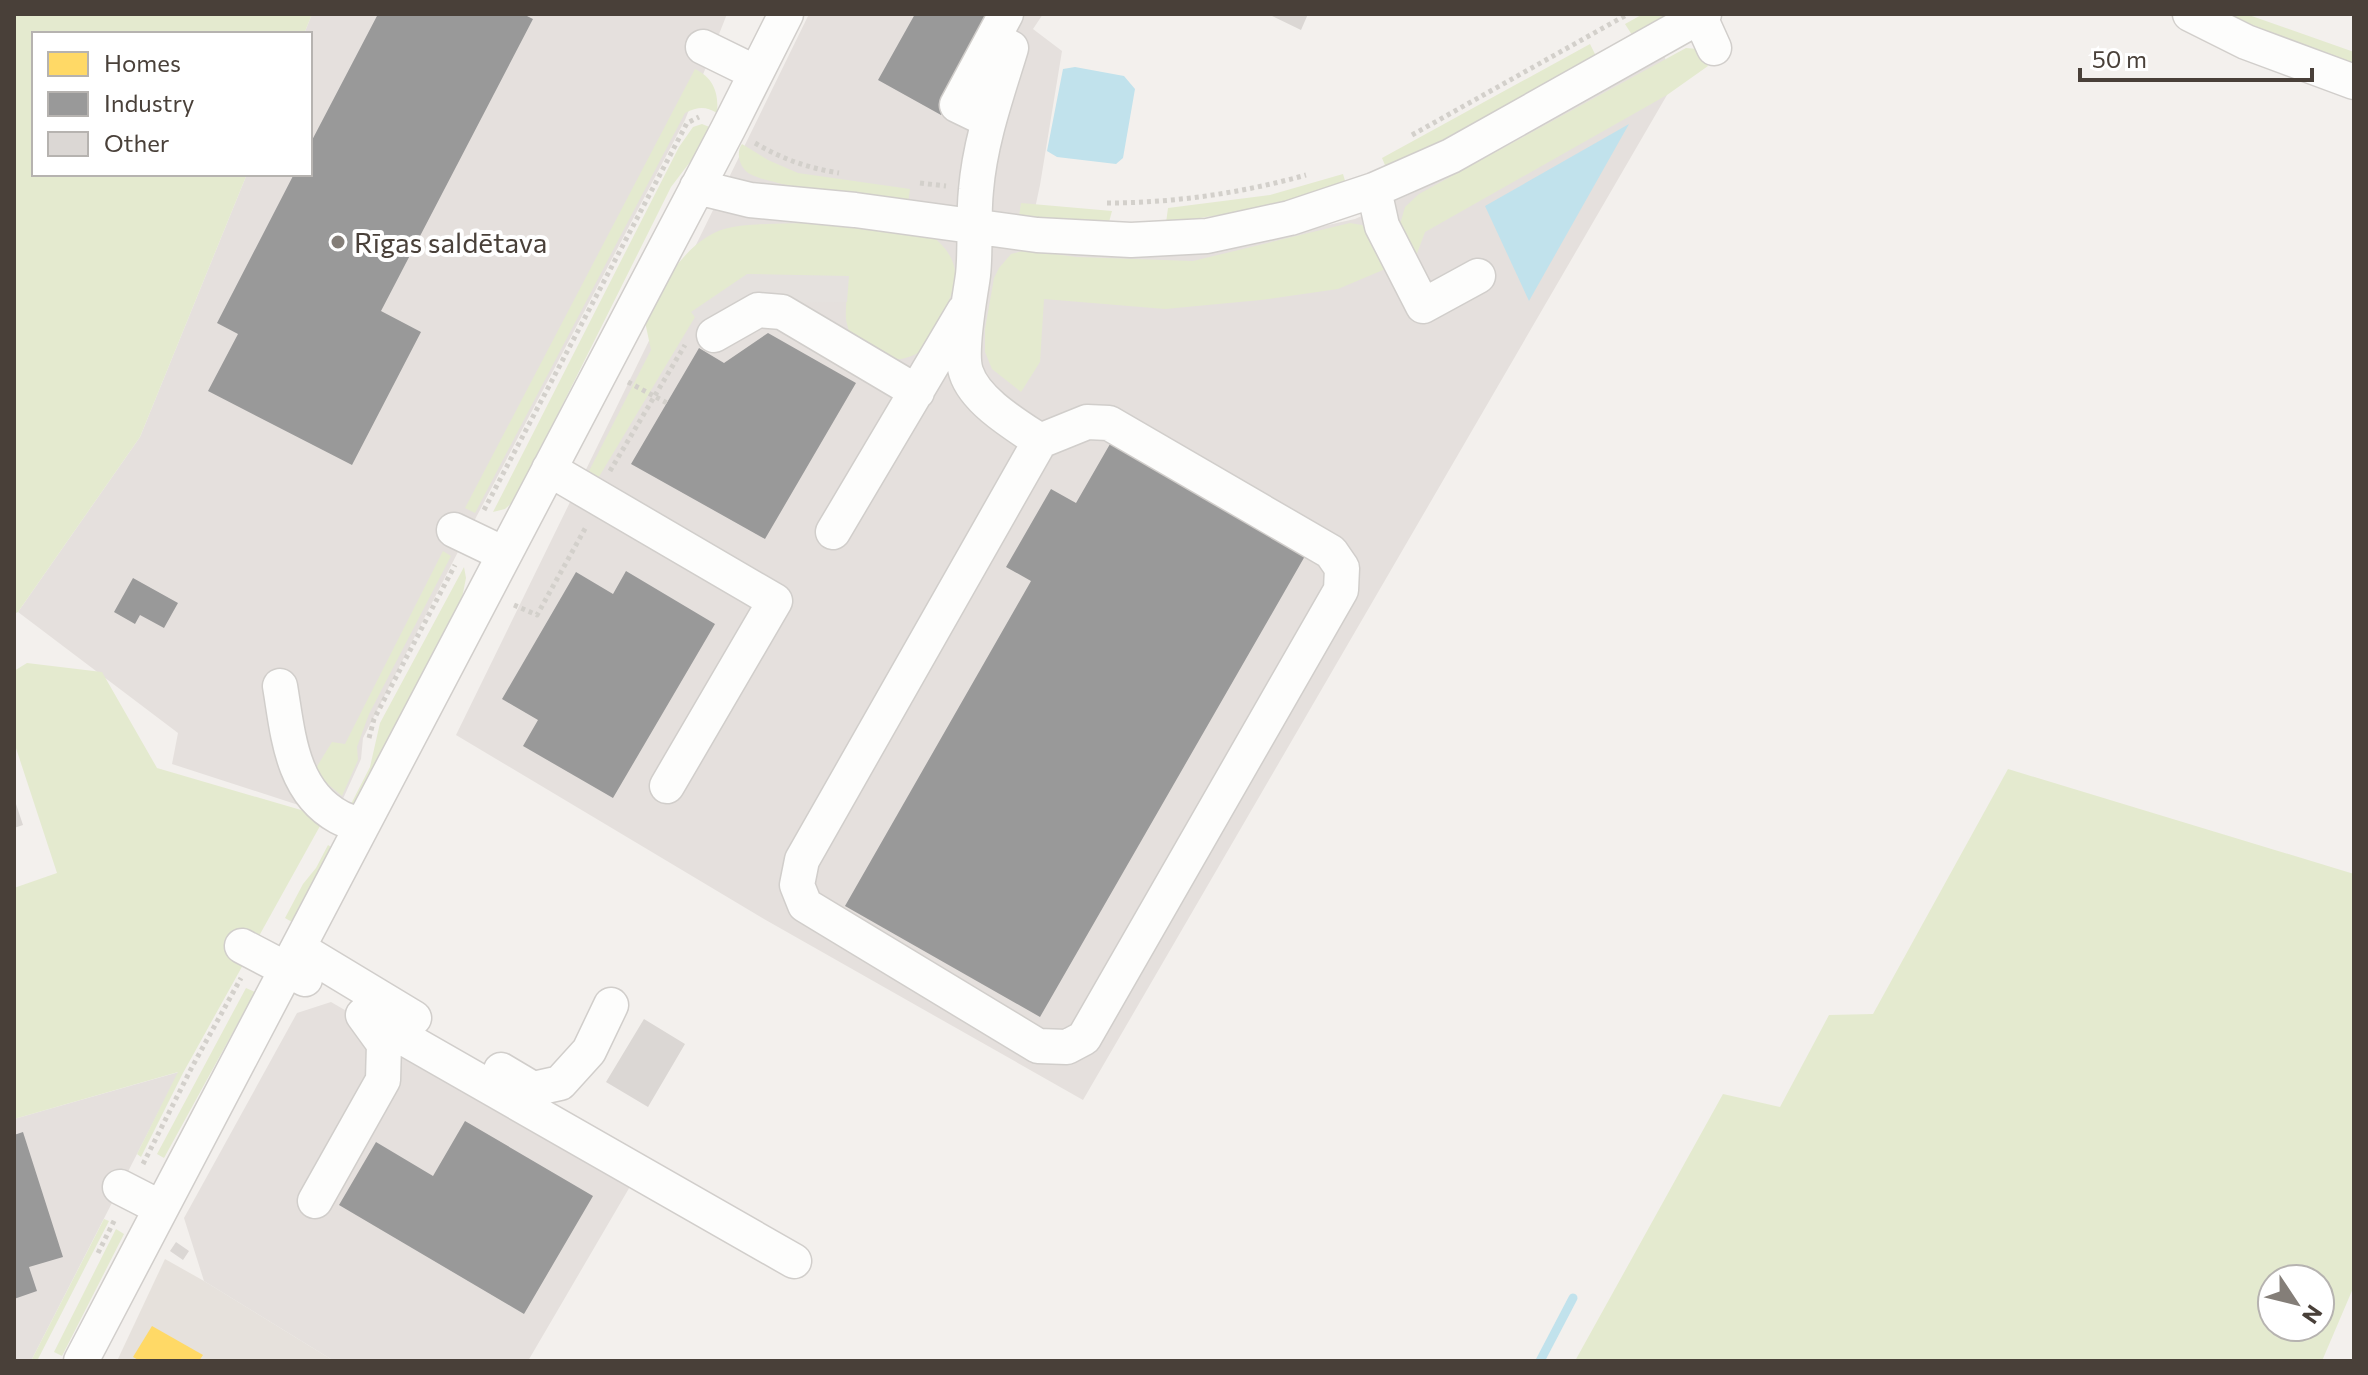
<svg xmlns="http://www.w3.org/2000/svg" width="2368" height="1375" viewBox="0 0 2368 1375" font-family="Commissioner,sans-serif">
  <rect width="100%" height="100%" fill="#f3f0ed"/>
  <path fill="#e6e1dc" d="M165,1259L204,1281L334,1361H117Z"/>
  <path fill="#e5e0dd" d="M312,14H727L685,120L461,546L363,738L361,759L342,801L326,814L172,764L178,733L18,612L140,437L247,174H310V34H304Z
    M809,14H1043L1033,29L1062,51L1040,185L1027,246L1149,256L1224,248L1355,219L1415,192L1665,55L1667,95L1083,1100L764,919L456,735Z
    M331,1002L635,1178L528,1361H334L204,1281L184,1218L297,1013Z
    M179,1072L31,1361H14V1119Z"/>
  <path fill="#e4eacf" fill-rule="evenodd" d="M14,14H312L304,34H34V174H247L140,437L18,612L14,614Z
    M1643,14H1669L1632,35L1625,24Z
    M2224,14H2246L2354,52V66L2316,54Z
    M1590,44L1596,56L1387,170L1382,158Z
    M1686,48L1698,49L1708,66L1667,95L1425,232L1416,256L1338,289L1261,300L1165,309L1044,299L1040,362L1021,392L992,369L985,352V329L994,278L999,268L1011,254L1026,250L1076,257L1193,261L1350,223L1362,225L1372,235L1382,226L1401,221L1405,207L1419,194Z
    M695,69C714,78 719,94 717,113C705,106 698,107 685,113L475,513L465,508Z
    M702,124L712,128L703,145L671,187L515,500L505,509L493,512L679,147L693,127Z
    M742,144L768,160L798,173L910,189L908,203C880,199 763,186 747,172C739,165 736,152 742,144Z
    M1343,174L1346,184L1253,210L1166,223L1168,208L1270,195Z
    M1021,203L1112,211L1109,222L1019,216Z
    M808,223L931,235C967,264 957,287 938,322C934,330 929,342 923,349C914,358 894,362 882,359C876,357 870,352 866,349C854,343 848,333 846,319C845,306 848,290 848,276L692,312L695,317L597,480L588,473L651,350L644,317C663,283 691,233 733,227C757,223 783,224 808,223Z
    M443,551L451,556L369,714L357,747L358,760L342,796L323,780L316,768L332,742L345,744Z
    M464,567L466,578L462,598L356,807L351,804L370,767L380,723Z
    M27,663L102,672L157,768L325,817L183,1073L141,1157L137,1154L178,1072L14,1119V888L57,873L14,742V671Z
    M2008,769L2354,874V1286L2322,1361H1575L1723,1094L1780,1107L1829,1015L1873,1014ZM2272,1279H2320V1327H2272Z
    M328,845L334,849L292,922L285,918L303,884L316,868Z
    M246,988L255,992L164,1158L157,1154Z
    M104,1219L109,1221L37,1361H31Z
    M116,1229L124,1234L62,1356L54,1352Z"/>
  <path fill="#e5e1de" d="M747,274L849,276L847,302L755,303L707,333L691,312Z"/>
  <path fill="#c1e2ec" d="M1075,67L1124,76L1135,89L1123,158L1116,164L1057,157L1047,151L1063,69Z
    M1629,124L1529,301L1485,206Z"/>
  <path fill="#ffd966" d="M152,1326L203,1355L199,1361H140L133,1357Z"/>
  <path fill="#999" d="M378,14H523L533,19L381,311L421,332L352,465L208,391L238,334L217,323L294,174H310V144Z
    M915,14H997L941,115L878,80Z
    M768,333L856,383L765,539L631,464L699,348L724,363Z
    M1110,444L1305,556L1040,1017L845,906L1031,581L1006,567L1051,489L1076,503Z
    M626,571L715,624L613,798L523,746L538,720L502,699L576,572L613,594Z
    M133,578L178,603L164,628L140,615L135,624L114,612Z
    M465,1121L593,1196L524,1314L339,1205L376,1142L433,1176Z
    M23,1132L63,1257L29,1267L37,1291L14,1299V1135Z"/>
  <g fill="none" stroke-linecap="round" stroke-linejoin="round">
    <path stroke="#c1e2ec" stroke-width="9" d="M1540,1361L1573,1298"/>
  </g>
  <path fill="#dbd7d4" d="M1268,14H1308L1301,30Z
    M14,798L23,825L14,828Z
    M644,1019L685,1044L648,1107L606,1082Z
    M176,1242L189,1251L183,1260L170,1251Z"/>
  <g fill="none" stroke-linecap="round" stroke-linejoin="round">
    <g stroke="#d1cecb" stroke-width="37">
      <path id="minor" d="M2190,14L2246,42L2354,82
        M1700,17L1714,48
        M994,39L1011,48C997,94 980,141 976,190C973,218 976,247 973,275C970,298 959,351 966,372C975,401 1016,425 1040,441L1087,422L1109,423L1331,552L1342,568L1341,590L1084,1038L1067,1047L1038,1046L805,905L797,885L802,860L1040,441
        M703,47L756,73
        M988,120L957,105L1006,14
        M697,187L750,200L855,210L1037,235L1131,240L1207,236L1290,218L1374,190L1451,156L1704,14
        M1374,190L1382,226L1423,306L1478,276
        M714,335L758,310L782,312L917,392
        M549,469L775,601L667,786
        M454,530L504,554
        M833,532L964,311
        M280,686C288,733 291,791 339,817C346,821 355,823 362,825
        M242,946L305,979
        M298,948L414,1018
        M367,1017L794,1261
        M501,1070L533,1089L560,1083L589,1051L611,1005
        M120,1187L161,1208
        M315,1201L383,1080L384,1044L363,1015
        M81,1361L728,129L786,14"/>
    </g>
    <path stroke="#d3d0cb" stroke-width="5" stroke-dasharray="4 4" stroke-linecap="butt" d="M1412,135L1628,14
      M755,143C782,159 808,168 839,173
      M920,183L946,186
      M1107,203C1174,203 1242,193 1306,175
      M628,382L667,403
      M610,471L685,345
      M484,510L687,123L699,117
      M514,605L537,615L586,527
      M369,738L374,719L455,565
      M143,1164L192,1067L241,978
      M98,1253L115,1219"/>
    <use href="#minor" stroke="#fdfdfc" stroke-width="34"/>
  </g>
  <circle fill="#847e78" stroke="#fff" stroke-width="3" cx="338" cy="242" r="8"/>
  <g text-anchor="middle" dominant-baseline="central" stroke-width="8" stroke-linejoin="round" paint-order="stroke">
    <g font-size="28" fill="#494039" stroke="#fff" text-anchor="start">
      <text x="354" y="242">Rīgas saldētava</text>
    </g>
  </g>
  <rect width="2368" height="1375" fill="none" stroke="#494039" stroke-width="32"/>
  <rect x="32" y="32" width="280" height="144" fill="#ffffff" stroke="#b6b3b0" stroke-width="2"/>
  <rect x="48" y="52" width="40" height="24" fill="#ffd966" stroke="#b6b3b0" stroke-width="2"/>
  <text x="104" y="72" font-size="24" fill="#494039">Homes</text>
  <rect x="48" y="92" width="40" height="24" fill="#999999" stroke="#b6b3b0" stroke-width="2"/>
  <text x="104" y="112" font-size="24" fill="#494039">Industry</text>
  <rect x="48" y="132" width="40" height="24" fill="#dbd7d4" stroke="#b6b3b0" stroke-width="2"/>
  <text x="104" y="152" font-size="24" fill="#494039">Other</text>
  <g transform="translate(2296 1303) rotate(125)"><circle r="38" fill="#ffffff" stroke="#b6b3b0" stroke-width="2"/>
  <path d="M0-6L14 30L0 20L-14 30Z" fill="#847e78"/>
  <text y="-12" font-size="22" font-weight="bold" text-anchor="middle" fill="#494039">N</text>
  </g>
  <path d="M2080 68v12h232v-12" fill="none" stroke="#494039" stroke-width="4"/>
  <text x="2092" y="68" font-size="24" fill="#494039" stroke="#ffffff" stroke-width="6" paint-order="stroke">50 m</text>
</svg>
